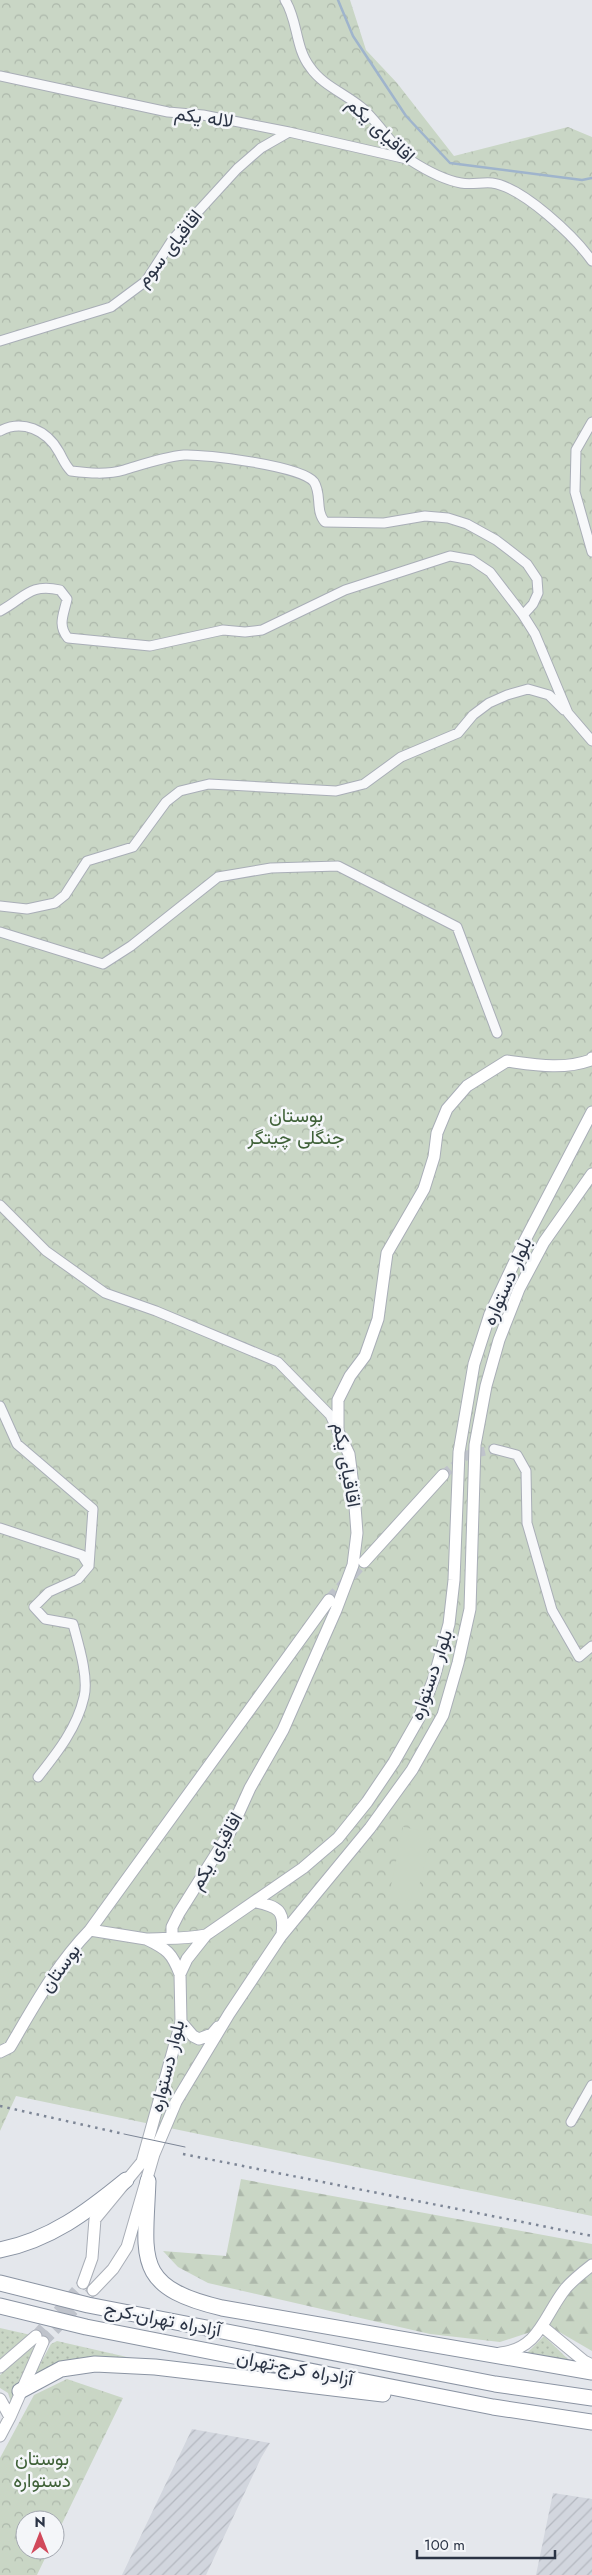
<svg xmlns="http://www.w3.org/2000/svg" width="592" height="2575" viewBox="0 0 592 2575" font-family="Jost,Vazirmatn,sans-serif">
  <defs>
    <pattern id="industrial-furrows" width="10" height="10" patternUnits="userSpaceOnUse" patternTransform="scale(1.25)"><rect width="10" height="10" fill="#d2d6de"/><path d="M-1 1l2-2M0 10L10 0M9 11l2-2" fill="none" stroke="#b4b8c0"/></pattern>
    <pattern id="grass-dots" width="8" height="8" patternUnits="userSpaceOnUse" patternTransform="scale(1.25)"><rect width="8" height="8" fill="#c9d6c5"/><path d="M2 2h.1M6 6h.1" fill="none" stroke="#adb8ab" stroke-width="1.8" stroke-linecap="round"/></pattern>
    <pattern id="forest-firs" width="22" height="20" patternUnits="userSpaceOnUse" patternTransform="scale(1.25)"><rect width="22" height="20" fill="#c9d6c5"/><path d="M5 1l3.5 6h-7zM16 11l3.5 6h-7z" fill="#adb8ab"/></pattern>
    <pattern id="park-crowns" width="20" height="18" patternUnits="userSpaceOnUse" patternTransform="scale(1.25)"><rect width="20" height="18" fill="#c9d6c5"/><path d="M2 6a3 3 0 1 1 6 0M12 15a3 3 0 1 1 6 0" fill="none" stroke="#adb8ab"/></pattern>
  </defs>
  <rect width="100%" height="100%" fill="#e4e7ec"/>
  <path fill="url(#industrial-furrows)" d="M192,2429L270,2443L261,2458L206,2575H122Z
    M553,2493L592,2499V2575H536Z"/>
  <path fill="url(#grass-dots)" d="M0,2328L31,2335L0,2362Z
    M544,2336L571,2362L526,2354Z
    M57,2341L140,2360L33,2377L51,2344Z
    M35,2345L11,2402L8,2393L0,2388V2375Z"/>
  <path fill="url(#forest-firs)" d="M241,2179L592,2244V2351L549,2326L500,2342L430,2334L208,2283L178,2267L163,2251L226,2256Z"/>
  <path fill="url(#park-crowns)" d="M0,0H350L366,50L397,83L454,156L568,127L592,137V2216L16,2096L0,2131Z
    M67,2379L123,2398L55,2538V2520H25V2550H49L37,2575H0V2458L34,2395Z"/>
  <path fill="#c9d6c5" d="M403,1827L432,1833L418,1891L410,1900L388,1901Z"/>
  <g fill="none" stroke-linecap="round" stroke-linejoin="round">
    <path stroke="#9fb4cc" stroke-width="2.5" d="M338,0L353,36L406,116L450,163L582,180L592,178"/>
    <path stroke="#bfc3cb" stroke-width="9" stroke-dasharray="9 4.5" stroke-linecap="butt" d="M443,1475L467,1455L494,1449"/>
    <path stroke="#bfc3cb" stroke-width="11" stroke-dasharray="11 5.5" stroke-linecap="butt" d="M329,1600L364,1562
      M36,2336L83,2283
      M43,2342L93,2290"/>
    <g stroke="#a9aeb7" stroke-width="11">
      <path id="street" d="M285,0C298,20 295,48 310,67C322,85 344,93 361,107C377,120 395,150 410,160C424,169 444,180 461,183C471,185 482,182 492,183C523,187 575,237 592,261
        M0,76L168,112L203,115L289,132L407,159
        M0,341L111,307L146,281L173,239L237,169L261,148L289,132
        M592,422L576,450L575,492L592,552
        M0,431C22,419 47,430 59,452C63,459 65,465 71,471C88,473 107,475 124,470C144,464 163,457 184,455C206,454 302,466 314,482C322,494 315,511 325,522L384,523L425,516L448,518L467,524L496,540L513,553L527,564L537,579L538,593L533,604L523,615L535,634L568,713L592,741
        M0,611C25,598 29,583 60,590L67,599C64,614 57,625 68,638L150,646L223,630L245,632L262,630L345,590L450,556L472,560L490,572L523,615
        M0,906L27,909L55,903L65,895L87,861L133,847L166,802L180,791L209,784L336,791L364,784L401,757L458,733L473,715L489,703L507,695L528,689L549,695L564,710
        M0,932L103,964L131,946L218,877L271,868L338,866L457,927L497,1033
        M0,1205L46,1251L105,1293L156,1311L278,1362L330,1415L337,1430
        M0,1406L17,1444L93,1509L89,1566
        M494,1449L517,1455L526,1471L527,1523L552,1610L579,1657L592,1646
        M0,1528L82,1555L89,1566L78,1579L49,1592L34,1607L45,1619L73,1624C78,1643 89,1677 84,1697C77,1728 57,1753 38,1777
        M571,2122L592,2085"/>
    </g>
    <g stroke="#a9aeb7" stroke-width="13">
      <path id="secondary" d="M364,1562L443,1475
        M256,1902C278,1907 285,1910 282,1934
        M90,1930L329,1600
        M172,1937V1927L179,1913L230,1832L250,1788L283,1730L336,1610L353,1565L357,1533L354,1493L349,1454L338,1431V1400L350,1376L365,1356L378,1319L387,1253L424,1189L434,1157L437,1133L447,1109L467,1086L507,1061C536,1065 563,1070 591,1060L592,1058
        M180,1974C172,1953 167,1949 146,1939C167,1938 186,1939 206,1935
        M181,2022L193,2036L199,2039L212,2034L218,2027
        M0,2052L10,2047C34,2006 56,1965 90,1930L146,1939
        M83,2283L92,2258L95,2219L142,2162L181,2022L180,1974L187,1959L206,1935L303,1868L338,1838L367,1802L394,1762L419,1718L434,1678L449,1624L454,1580L459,1452L474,1364L490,1314L524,1242L592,1112
        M93,2290L113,2269L127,2247L154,2154L176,2102L229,2014L281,1936L370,1828L412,1770L443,1715L458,1663L470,1609L475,1445L486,1386L499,1340L519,1289L544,1242L592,1174
        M543,2327L584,2361L592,2365
        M500,2353C540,2349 544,2315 566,2288C573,2280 583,2272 592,2265
        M0,2367L36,2336
        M0,2399L10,2417L0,2436
        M10,2417L43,2342"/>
    </g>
    <g stroke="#8b94a3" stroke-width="17">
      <path id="highway" d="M148,2181C145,2259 133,2287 222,2308L592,2372
        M0,2250C50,2240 87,2212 126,2180
        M0,2283L88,2305L495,2384L592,2398
        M0,2306L86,2327L493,2407L592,2422
        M20,2391L61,2369L95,2364L155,2367L383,2394"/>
    </g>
    <use href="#street" stroke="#f7f8fa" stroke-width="9"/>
    <use href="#secondary" stroke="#fff" stroke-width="11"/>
    <use href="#highway" stroke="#fff" stroke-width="15"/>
    <path stroke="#7d8696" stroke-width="1" d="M124,2134L185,2147"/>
    <path stroke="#7d8696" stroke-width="2.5" stroke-dasharray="2.5 5" stroke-linecap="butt" d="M0,2106L124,2134
      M183,2154L592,2236"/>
  </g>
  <g text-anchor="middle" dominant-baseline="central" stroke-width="5" stroke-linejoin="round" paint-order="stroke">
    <g font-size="19" fill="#2b3445" stroke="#f4f6f9">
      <text transform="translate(204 117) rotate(8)">لاله یکم</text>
      <text transform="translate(381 130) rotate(43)">اقاقیای یکم</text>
      <text transform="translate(169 248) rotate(-51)">اقاقیای سوم</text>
      <text transform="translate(507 1281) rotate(-66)">بلوار دستواره</text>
      <text transform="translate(347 1465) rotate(80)">اقاقیای یکم</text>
      <text transform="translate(431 1675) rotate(-71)">بلوار دستواره</text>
      <text transform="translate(216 1851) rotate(-60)">اقاقیای یکم</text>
      <text transform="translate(60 1968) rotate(-54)">بوستان</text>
      <text transform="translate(167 2066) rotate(-76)">بلوار دستواره</text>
      <text transform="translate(163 2319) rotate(11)">آزادراه تهران-کرج</text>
      <text transform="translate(295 2368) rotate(11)">آزادراه کرج-تهران</text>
    </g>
    <g font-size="19" fill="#3f6138" stroke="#f4f6f9">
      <text x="296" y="1115">بوستان<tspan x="296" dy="22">جنگلی چیتگر</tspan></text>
      <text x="42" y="2458">بوستان<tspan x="42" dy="22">دستواره</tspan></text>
    </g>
  </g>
  <g transform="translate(40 2535)"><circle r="24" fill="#f4f6f9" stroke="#a4a8b1"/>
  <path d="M0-4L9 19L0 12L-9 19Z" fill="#d1495b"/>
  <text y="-8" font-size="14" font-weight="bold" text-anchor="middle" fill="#2b3445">N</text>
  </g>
  <path d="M417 2550v8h138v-8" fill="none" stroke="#2b3445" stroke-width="2.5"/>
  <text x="424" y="2550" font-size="15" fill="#2b3445" stroke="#f4f6f9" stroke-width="4" paint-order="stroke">100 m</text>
</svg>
